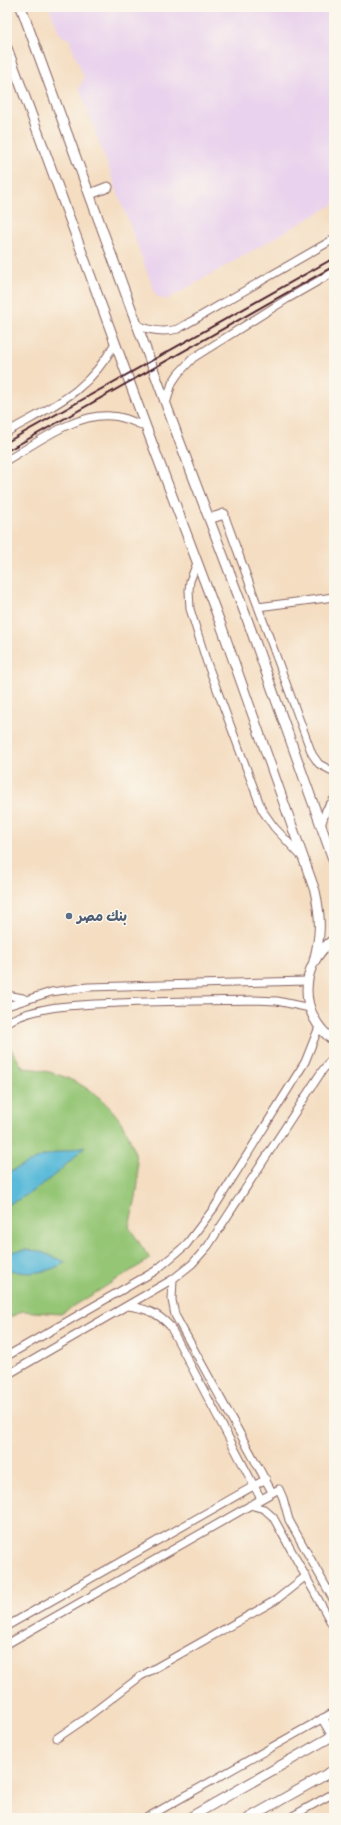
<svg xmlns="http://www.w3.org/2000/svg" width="341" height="1825" viewBox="0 0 341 1825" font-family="Pangolin,'Playpen Sans Arabic',sans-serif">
  <rect width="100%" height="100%" fill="#fbf7ec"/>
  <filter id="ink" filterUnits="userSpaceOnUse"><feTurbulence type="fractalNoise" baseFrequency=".025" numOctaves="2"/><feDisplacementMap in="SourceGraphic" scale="8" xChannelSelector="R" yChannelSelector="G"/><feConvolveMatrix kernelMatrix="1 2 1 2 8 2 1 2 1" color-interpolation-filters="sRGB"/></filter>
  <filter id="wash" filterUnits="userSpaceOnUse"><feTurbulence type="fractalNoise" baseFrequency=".012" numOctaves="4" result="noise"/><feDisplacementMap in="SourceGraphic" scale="16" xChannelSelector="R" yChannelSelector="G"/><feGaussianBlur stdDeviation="0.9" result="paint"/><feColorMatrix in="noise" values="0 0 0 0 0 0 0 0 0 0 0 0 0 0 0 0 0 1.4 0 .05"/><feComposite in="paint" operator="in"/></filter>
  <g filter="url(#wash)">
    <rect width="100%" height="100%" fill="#f4ddc1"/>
    <path fill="#e9d2ed" d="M49,7H334V204L166,300L156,296L79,88L84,78L69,39L60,35Z"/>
    <path fill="#95c676" stroke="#707250" d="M8,1044L23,1068C82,1071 136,1114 138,1176C139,1191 132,1213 129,1227L150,1259L61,1314L22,1311L7,1319Z"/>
    <path fill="#5abad9" stroke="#526c82" d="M85,1146C62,1170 37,1192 7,1205V1173L43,1156Z
      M25,1250L39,1251L66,1262C48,1273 27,1276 7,1269V1252Z"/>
  </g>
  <g filter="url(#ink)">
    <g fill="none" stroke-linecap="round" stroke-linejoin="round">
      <g stroke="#866260" stroke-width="9">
        <path id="minor" d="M137,325C151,331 163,333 178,329L334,239
          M166,404L172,383L178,374L193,358L287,299L334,272
          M7,432C54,405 88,393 115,343
          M7,460C37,443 75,413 111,416C123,416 134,422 146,427
          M224,514L312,754L319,764L334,772
          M197,563L190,581L189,590L190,609L206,660L262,810L274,827L301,856
          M258,607L334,597
          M321,826L326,810L334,799
          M7,995L23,998
          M7,1006L51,992L88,987L307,981
          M7,1022C42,1004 80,1005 118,1003C164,1001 210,1001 255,1000L277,1001L310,1008
          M173,1279L172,1300L175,1315L272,1492
          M128,1306C145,1308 158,1313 170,1326L261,1499
          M7,1356L155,1271L186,1245L214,1208L305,1062L319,1027
          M7,1375L173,1279L192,1264L208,1246L322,1071L334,1056
          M250,1505L264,1509L273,1517L334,1628
          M7,1626L266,1479
          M7,1644L279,1489L283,1498L289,1520L334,1601
          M57,1738L82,1721L141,1676L276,1600L306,1576
          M146,1818L334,1712
          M289,1818L334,1793"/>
      </g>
      <g stroke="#866260" stroke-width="11">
        <path id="major" d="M21,7L178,437L246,616L334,862
          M7,48L146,427L221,625L315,891C321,918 321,935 314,961
          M90,194L108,187
          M209,519L224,514
          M334,939C298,966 298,1014 334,1041
          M323,1719L333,1736
          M189,1818L334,1735
          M249,1818L334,1770"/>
      </g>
      <use href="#minor" stroke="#fff" stroke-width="7"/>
      <use href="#major" stroke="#fff" stroke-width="9"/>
      <path stroke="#4a1f2b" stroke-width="2" d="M7,442L334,258
        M7,451L334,266"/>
    </g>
  </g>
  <circle fill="#5c6f8a" stroke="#fbf7ec" stroke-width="1.5" cx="69" cy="916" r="4"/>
  <g text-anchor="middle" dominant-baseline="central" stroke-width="3" stroke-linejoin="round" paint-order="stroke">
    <g font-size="14" font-weight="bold" fill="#4e5e75" stroke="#fbf7ec" text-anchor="start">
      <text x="77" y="916">بنك مصر</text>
    </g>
  </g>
  <rect width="341" height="1825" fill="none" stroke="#fbf7ec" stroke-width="24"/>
</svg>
